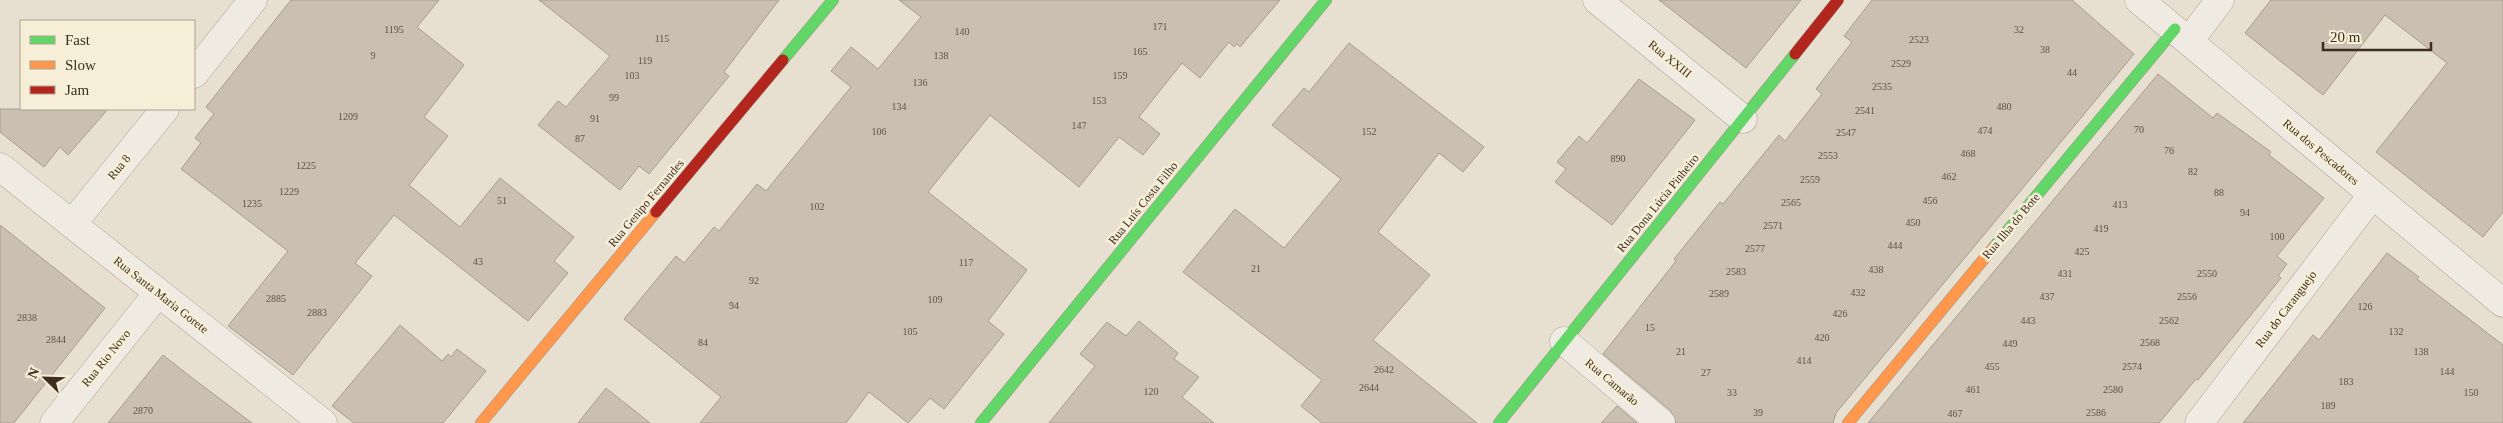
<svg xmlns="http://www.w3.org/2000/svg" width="2503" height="423" viewBox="0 0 2503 423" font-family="'Times New Roman',serif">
  <rect width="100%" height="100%" fill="#e7e0d1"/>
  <path fill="#cbbfb2" stroke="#a89c90" d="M291,0H439L417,27L464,65L424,117L448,136L409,185L460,227L500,178L574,237L554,261L568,273L528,321L394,215L355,263L372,276L293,375L228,326L288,251L181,169L201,143L195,138L214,114L206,107Z
    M539,0H779L724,72L729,76L649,174L639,166L620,190L538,125L558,101L566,107L610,56Z
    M899,0H1280L1240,47L1237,44L1234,47L1229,42L1200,78L1182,63L1139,117L1160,134L1143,155L1119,137L1079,187L990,115L928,192L1027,270L988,321L1004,334L944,409L930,398L908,423L869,392L846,423H700L721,397L624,319L676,256L684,263L714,227L719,231L757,184L766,191L851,87L831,71L851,47L878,69L921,17Z
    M1659,0H1801L1746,68Z
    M1872,0H2072L2134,54L1836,413L1833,423H1676L1671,411L1603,354L1676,261L1674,259L1720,202L1723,204L1779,135L1785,141L1822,94L1816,89L1852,42L1844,36Z
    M2271,0H2503V212L2483,237L2376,152L2447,63L2385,15L2323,95L2245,33Z
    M1349,43L1484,147L1463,172L1439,153L1378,232L1430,275L1373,340L1477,423H1322L1301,406L1322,380L1183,272L1235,209L1284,248L1341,179L1272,125L1304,88L1309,92Z
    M2158,74L2213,118L2217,113L2271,152L2269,155L2324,198L2277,256L2287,264L2278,276L2281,278L2198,380L2196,379L2159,423H1868Z
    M1639,79L1695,120L1612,225L1555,182L1566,169L1557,162L1579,136L1587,143Z
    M0,109H108L68,155L60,147L44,167L0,132Z
    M0,225L105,308L14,423H0Z
    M2387,253L2419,277L2417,279L2503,345V423H2243L2313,335L2319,340Z
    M1139,321L1178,353L1174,359L1199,377L1182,397L1214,423H1049L1095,366L1080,354L1107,322L1126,336Z
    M400,325L442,361L448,354L451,357L457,349L486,371L443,423H354L332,406Z
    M163,355L187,374L252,423H108Z
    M606,388L650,423H578Z
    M1617,406L1637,423H1601Z"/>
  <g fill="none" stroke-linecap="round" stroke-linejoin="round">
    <g stroke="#ada599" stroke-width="29">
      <path id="street" d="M1597,0L1743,119
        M2139,0L2503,303
        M2189,41L2220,0
        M194,74L253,0
        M0,167L323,423
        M72,224L165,109
        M1564,341L1661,423
        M54,423L158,293
        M2199,423L2372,195"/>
    </g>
    <g stroke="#9c958a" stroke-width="12">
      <path id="fast" d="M783,60L833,0
        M1993,248L2175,29
        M981,423L1326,0
        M1499,423L1795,54"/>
    </g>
    <g stroke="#9c958a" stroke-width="12">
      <path id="slow" d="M481,423L656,212
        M1848,423L1993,248"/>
    </g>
    <g stroke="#9c958a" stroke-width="12">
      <path id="jam" d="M1795,54L1838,0
        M656,212L783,60"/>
    </g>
    <use href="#street" stroke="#efebe3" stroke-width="28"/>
    <use href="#fast" stroke="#63d668" stroke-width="11"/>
    <use href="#slow" stroke="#ff974d" stroke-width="11"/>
    <use href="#jam" stroke="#b3261e" stroke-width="11"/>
  </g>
  <g text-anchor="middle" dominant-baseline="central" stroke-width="5" stroke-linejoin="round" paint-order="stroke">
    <g font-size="10" fill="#605244">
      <text x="1160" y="26">171</text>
      <text x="394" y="29">1195</text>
      <text x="2019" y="29">32</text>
      <text x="962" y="31">140</text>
      <text x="662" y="38">115</text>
      <text x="1919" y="39">2523</text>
      <text x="2045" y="49">38</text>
      <text x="1140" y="51">165</text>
      <text x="373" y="55">9</text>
      <text x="941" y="55">138</text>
      <text x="645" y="60">119</text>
      <text x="1901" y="63">2529</text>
      <text x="2072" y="72">44</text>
      <text x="632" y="75">103</text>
      <text x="1120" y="75">159</text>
      <text x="920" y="82">136</text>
      <text x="1882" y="86">2535</text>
      <text x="614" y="97">99</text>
      <text x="1099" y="100">153</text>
      <text x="899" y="106">134</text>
      <text x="2004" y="106">480</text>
      <text x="1865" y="110">2541</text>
      <text x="348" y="116">1209</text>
      <text x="595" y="118">91</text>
      <text x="1079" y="125">147</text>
      <text x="2139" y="129">70</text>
      <text x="1985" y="130">474</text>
      <text x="879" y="131">106</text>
      <text x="1369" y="131">152</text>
      <text x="1846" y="132">2547</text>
      <text x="580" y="138">87</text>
      <text x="2169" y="150">76</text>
      <text x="1968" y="153">468</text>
      <text x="1828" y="155">2553</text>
      <text x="1618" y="158">890</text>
      <text x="306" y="165">1225</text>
      <text x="2193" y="171">82</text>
      <text x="1949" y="176">462</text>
      <text x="1810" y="179">2559</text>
      <text x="289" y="191">1229</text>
      <text x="2219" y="192">88</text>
      <text x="502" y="200">51</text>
      <text x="1930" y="200">456</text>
      <text x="1791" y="202">2565</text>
      <text x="252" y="203">1235</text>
      <text x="2120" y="204">413</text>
      <text x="817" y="206">102</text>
      <text x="2245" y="212">94</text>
      <text x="1913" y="222">450</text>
      <text x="1773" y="225">2571</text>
      <text x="2101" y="228">419</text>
      <text x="2277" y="236">100</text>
      <text x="1895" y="245">444</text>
      <text x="1755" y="248">2577</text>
      <text x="2082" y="251">425</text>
      <text x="478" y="261">43</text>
      <text x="966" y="262">117</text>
      <text x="1256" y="268">21</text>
      <text x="1876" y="269">438</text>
      <text x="1736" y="271">2583</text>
      <text x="2065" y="273">431</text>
      <text x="2207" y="273">2550</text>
      <text x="754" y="280">92</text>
      <text x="1858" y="292">432</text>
      <text x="1719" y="293">2589</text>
      <text x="2047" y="296">437</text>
      <text x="2187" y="296">2556</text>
      <text x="276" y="298">2885</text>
      <text x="935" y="299">109</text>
      <text x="734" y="305">94</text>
      <text x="2365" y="306">126</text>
      <text x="317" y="312">2883</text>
      <text x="1840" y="313">426</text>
      <text x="27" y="317">2838</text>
      <text x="2028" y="320">443</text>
      <text x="2169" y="320">2562</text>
      <text x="1650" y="327">15</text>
      <text x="910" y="331">105</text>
      <text x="2396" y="331">132</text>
      <text x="1822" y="337">420</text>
      <text x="56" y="339">2844</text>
      <text x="703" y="342">84</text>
      <text x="2150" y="342">2568</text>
      <text x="2010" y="343">449</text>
      <text x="1681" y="351">21</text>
      <text x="2421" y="351">138</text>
      <text x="1804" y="360">414</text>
      <text x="1992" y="366">455</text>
      <text x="2132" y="366">2574</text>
      <text x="1384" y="369">2642</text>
      <text x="2447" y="371">144</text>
      <text x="1706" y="372">27</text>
      <text x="2346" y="381">183</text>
      <text x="1369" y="387">2644</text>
      <text x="1973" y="389">461</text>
      <text x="2113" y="389">2580</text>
      <text x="1151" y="391">120</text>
      <text x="1732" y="392">33</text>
      <text x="2471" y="392">150</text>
      <text x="2328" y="405">189</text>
      <text x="143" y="410">2870</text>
      <text x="1758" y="412">39</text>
      <text x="2096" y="412">2586</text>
      <text x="1955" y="413">467</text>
    </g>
    <g font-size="12" fill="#3d2e20" stroke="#f7eed8">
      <text transform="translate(1670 59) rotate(39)">Rua XXIII</text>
      <text transform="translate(2321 152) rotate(40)">Rua dos Pescadores</text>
      <text transform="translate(119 167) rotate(-51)">Rua 8</text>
      <text transform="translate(646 203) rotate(-50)">Rua Genipo Fernandes</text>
      <text transform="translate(1143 203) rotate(-51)">Rua Luís Costa Filho</text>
      <text transform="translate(1658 203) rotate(-51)">Rua Dona Lúcia Pinheiro</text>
      <text transform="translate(2011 226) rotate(-50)">Rua Ilha do Bote</text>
      <text transform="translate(161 295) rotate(38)">Rua Santa Maria Gorete</text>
      <text transform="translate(2286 309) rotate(-53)">Rua do Caranguejo</text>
      <text transform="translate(106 358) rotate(-51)">Rua Rio Novo</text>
      <text transform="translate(1612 382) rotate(40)">Rua Camarão</text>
    </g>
  </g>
  <rect x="20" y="20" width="175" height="90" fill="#f7eed8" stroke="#ada18e"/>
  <rect x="30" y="36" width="25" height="8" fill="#63d668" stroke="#ada18e"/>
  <text x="65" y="45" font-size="15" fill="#3d2e20">Fast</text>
  <rect x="30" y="61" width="25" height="8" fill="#ff974d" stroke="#ada18e"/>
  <text x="65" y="70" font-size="15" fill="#3d2e20">Slow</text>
  <rect x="30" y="86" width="25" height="8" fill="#b3261e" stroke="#ada18e"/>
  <text x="65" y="95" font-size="15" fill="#3d2e20">Jam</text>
  <g transform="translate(45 378) rotate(293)" stroke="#f7eed8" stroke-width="4" paint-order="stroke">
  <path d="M0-4L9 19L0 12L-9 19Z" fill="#3d2e20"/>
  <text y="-8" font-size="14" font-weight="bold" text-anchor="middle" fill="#3d2e20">N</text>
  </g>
  <path d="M2323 42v8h108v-8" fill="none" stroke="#3d2e20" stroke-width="2.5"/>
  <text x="2330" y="42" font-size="15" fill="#3d2e20" stroke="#f7eed8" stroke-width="4" paint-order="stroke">20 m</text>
</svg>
